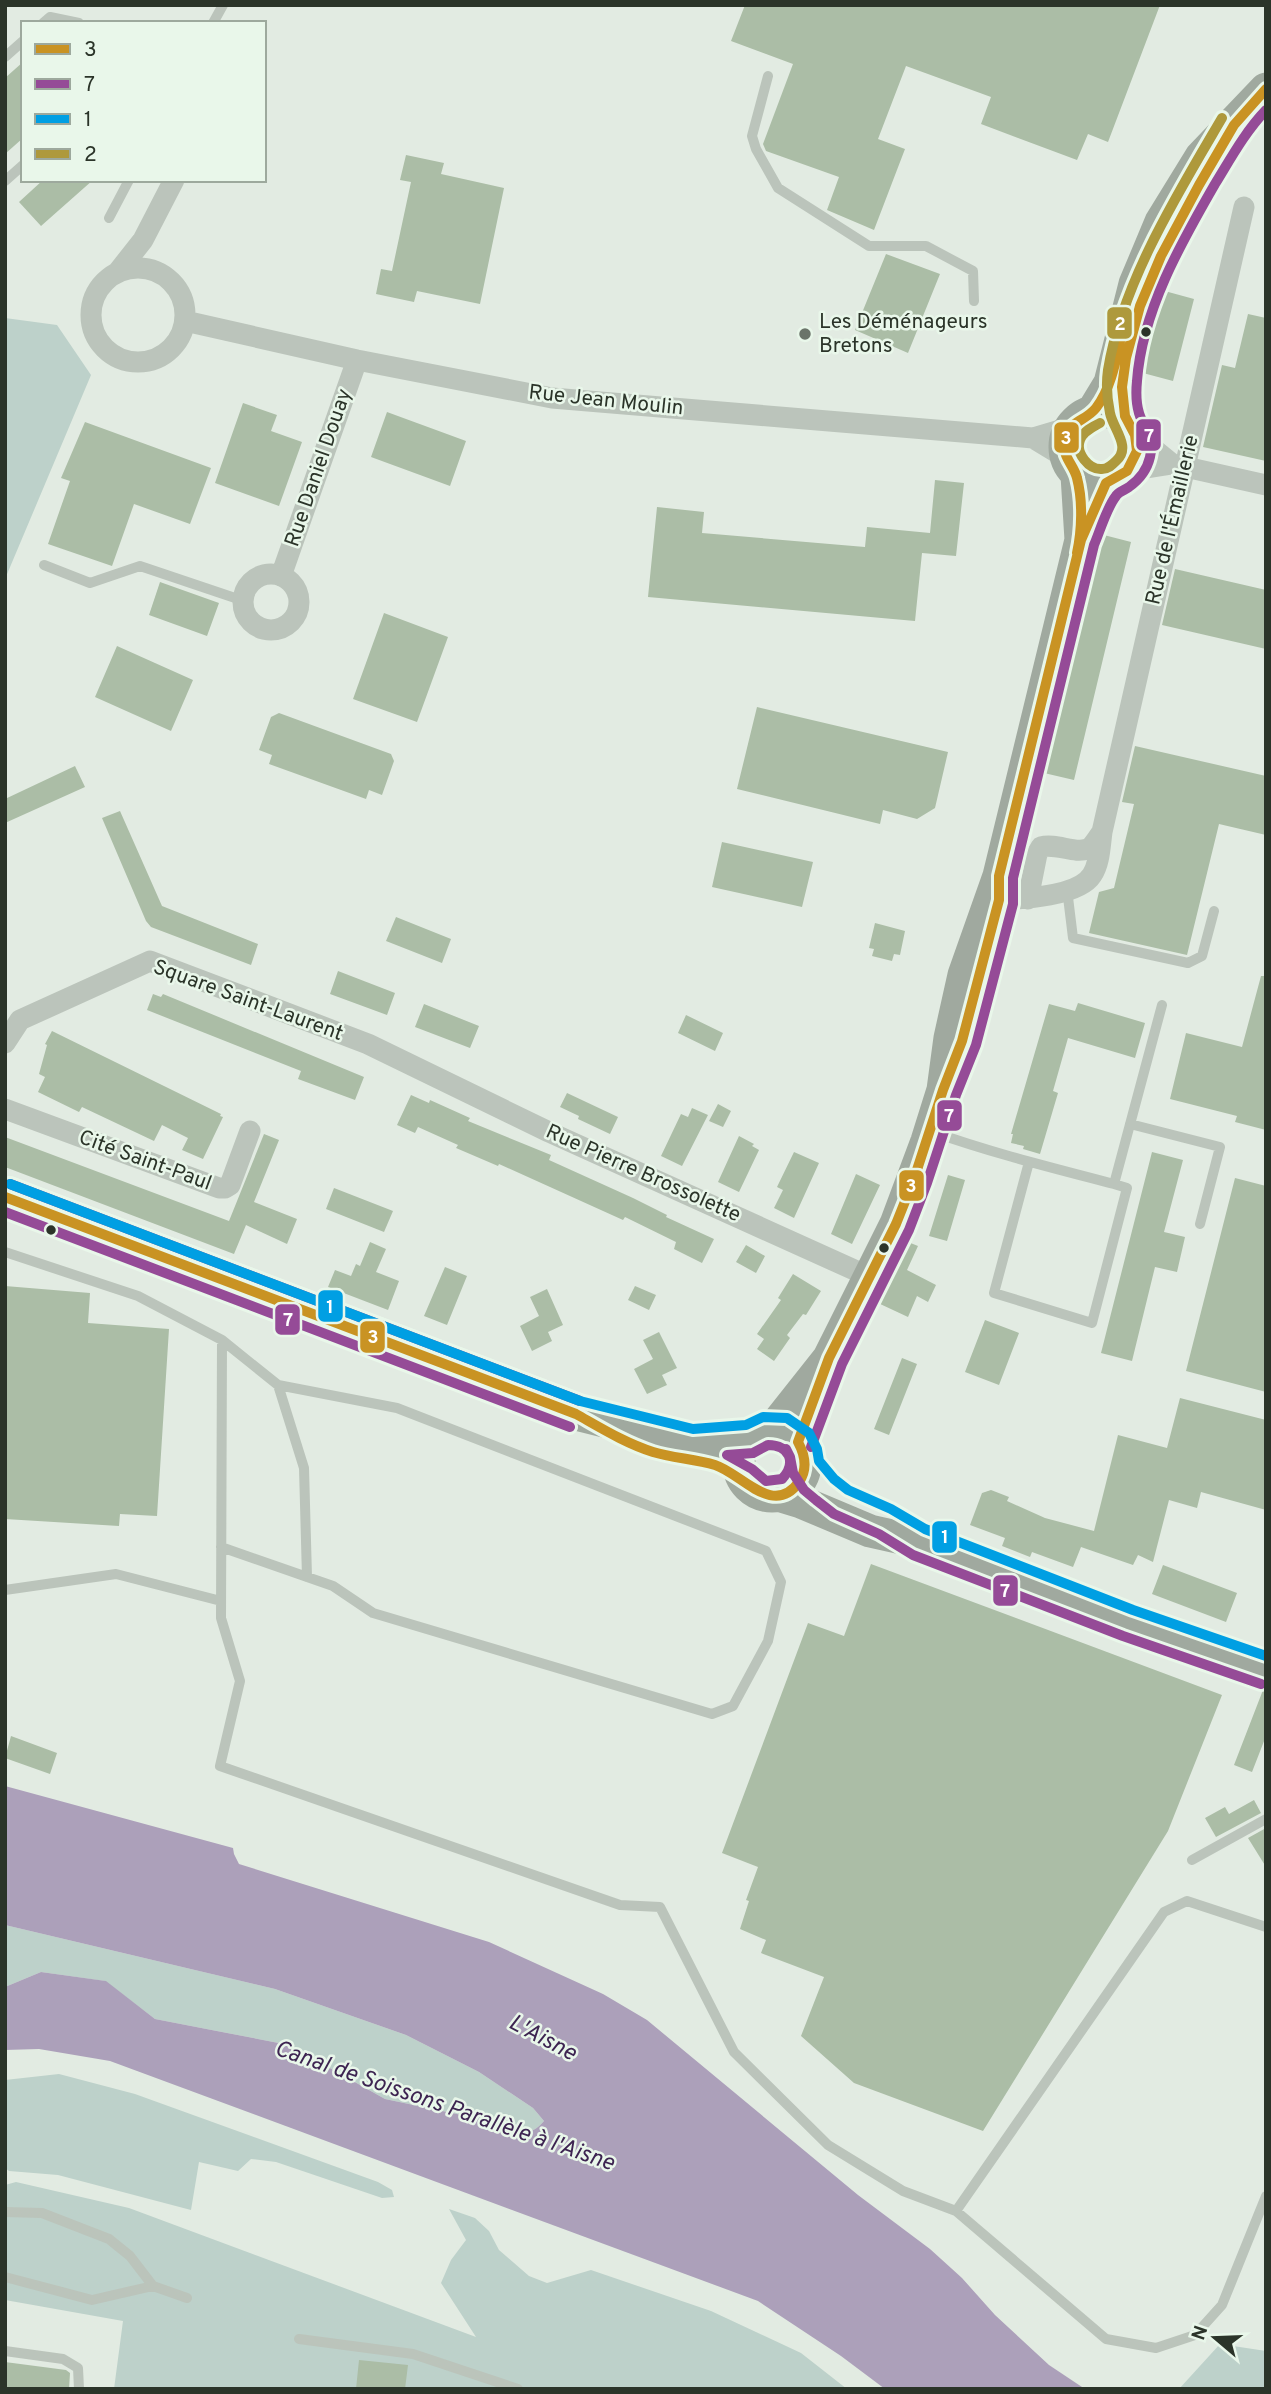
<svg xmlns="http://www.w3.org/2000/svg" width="1271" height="2394" viewBox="0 0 1271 2394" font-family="Overpass,sans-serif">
  <rect width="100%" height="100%" fill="#e2ebe2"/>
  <path fill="#bdd1ca" d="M5,318L57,325L91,375L5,579Z
    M5,1925L275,1989L406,2035L479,2072L533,2108L544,2121C528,2140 514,2131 495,2122L385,2099L289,2045L155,2019L105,1981L41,1972L5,1987Z
    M59,2074L135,2094L378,2182L392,2190L394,2197L382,2198L276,2162L251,2159L238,2171L199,2162L191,2210L58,2175L9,2171L5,2168V2080Z
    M16,2182L129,2208L476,2337L441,2283L451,2260L466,2240L449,2209L475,2218L489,2231L499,2250L529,2276L547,2283L591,2270L711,2311L801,2353L847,2389H114L123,2321L5,2300V2185Z
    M1220,2344L1266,2351V2389H1179Z"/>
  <path fill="#aca0ba" d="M5,1786L233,1848L234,1854L239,1864L489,1942L603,1994L647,2020L858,2195L930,2249L962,2278L995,2315L1049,2365L1085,2389H885L841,2356L758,2301L110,2061L39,2049L5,2050V1987L41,1972L106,1981L155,2019L289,2045L385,2099L495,2122C514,2131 528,2140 544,2121L533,2108L479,2072L406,2035L275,1989L5,1925Z"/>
  <path fill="#abbda6" d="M745,5H1160L1108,142L1088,134L1077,160L981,124L991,97L906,66L878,139L905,149L874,230L827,210L839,177L766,151L763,144L793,64L731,41Z
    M23,62V138L5,154V78Z
    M406,155L444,163L441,174L504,188L480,304L417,291L414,302L376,294L381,269L392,271L411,182L400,180Z
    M43,180H93L41,226L19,202Z
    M886,254L940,274L908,353L855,330Z
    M1161,290L1194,299L1173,381L1143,373V357Z
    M1248,314L1266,318V461L1203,447L1222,365L1235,368Z
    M243,403L277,415L271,431L302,442L279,506L215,483Z
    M387,412L466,441L450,486L371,457Z
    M85,422L211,468L190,524L134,504L112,566L48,544L70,481L61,478Z
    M935,480L964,483L956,556L922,553L915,621L648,597L657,507L704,512L702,533L865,547L867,527L930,533Z
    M1100,534L1131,542L1074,780L1044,773L1100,545Z
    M1175,569L1266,590V649L1162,625Z
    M160,582L219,603L207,636L149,615Z
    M384,613L448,637L417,722L353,699Z
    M117,646L193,680L171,731L95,697Z
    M757,707L948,752L935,808L917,819L883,810L880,824L737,789Z
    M279,713L391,754L394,761L382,795L369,790L366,799L269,764L272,755L259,750L271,717Z
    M1135,746L1266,776V835L1219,824L1187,955L1089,933L1099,892L1114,888L1134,804L1122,802Z
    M75,766L85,787L5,823V799Z
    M120,811L162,906L258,944L251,965L151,927L146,921L102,818Z
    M722,842L813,862L802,907L712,887Z
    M396,917L451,939L442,963L386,941Z
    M875,923L905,931L900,955L894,954L892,961L872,956L874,949L869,948Z
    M338,971L395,993L387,1015L330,994Z
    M1261,976H1266V1130L1235,1122L1237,1116L1170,1099L1186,1033L1242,1047Z
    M153,994L161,997L163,994L364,1077L355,1100L298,1079L301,1071L147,1010Z
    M1078,1003L1145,1023L1135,1058L1068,1038L1053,1091L1058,1093L1040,1154L1023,1149L1024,1146L1011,1143L1013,1134H1011L1049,1004L1075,1011Z
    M424,1004L479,1026L470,1048L415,1027Z
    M686,1015L723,1033L715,1051L678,1033Z
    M52,1031L221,1114L220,1116L223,1117L203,1159L182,1150L188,1138L162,1125L154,1141L82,1107L79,1112L38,1092L45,1077L39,1074L47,1045L45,1044Z
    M567,1093L618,1117L610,1134L578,1119L579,1116L560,1107Z
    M411,1095L429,1103L430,1100L470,1118L468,1121L551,1155L549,1160L633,1198L667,1215L666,1217L714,1239L702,1263L674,1249L676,1242L625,1217L623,1220L499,1164L498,1166L456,1148L458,1145L418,1127L415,1133L397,1125Z
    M718,1104L731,1111L723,1127L709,1121Z
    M692,1108L708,1115L682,1166L661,1156L681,1114L688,1117Z
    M264,1134L279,1140L254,1202L297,1219L287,1244L246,1225L234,1254L5,1167V1137L229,1221Z
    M739,1136L754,1144L752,1146L759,1150L739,1192L718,1182Z
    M794,1152L819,1163L794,1218L774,1208L783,1190L777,1187Z
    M1152,1152L1183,1160L1164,1232L1185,1237L1177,1272L1155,1267L1132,1361L1101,1353Z
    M856,1174L880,1185L852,1244L831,1234Z
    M948,1175L965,1180L947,1241L929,1236Z
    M1235,1178L1266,1186V1392L1186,1371Z
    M334,1188L393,1211L384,1232L326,1209Z
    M370,1242L386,1249L376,1272L399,1281L388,1310L328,1287L335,1270L351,1276L356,1264L360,1266Z
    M908,1242L918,1246L907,1270L936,1285L928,1302L917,1296L908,1317L878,1303Z
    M746,1245L765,1256L756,1273L736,1262Z
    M445,1267L467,1276L447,1325L424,1316Z
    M793,1274L821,1291L806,1315L803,1314L787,1335L790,1338L774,1361L757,1349L764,1339L757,1334L781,1300L778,1298Z
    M5,1286L90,1293L88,1323L169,1329L157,1516L120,1514L119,1526L5,1519Z
    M635,1286L656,1295L649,1310L628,1300Z
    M547,1289L563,1325L548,1332L552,1341L532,1351L520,1326L539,1316L530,1297Z
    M985,1320L1019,1333L999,1385L965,1372Z
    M659,1332L677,1368L662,1375L667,1385L647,1394L634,1369L653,1359L643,1340Z
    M902,1358L917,1364L889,1435L874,1429Z
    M1180,1398L1266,1420V1510L1201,1492L1197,1508L1169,1500L1153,1562L1138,1555L1133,1565L1081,1547L1073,1567L1032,1552L1030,1557L1002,1546L1005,1538L970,1525L982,1493L991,1490L1009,1497L1007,1501L1045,1518L1094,1531L1118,1435L1167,1448Z
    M871,1564L1222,1695L1168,1831L983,2131L854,2083L801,2036L824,1977L761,1953L766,1940L740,1929L749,1901L746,1900L758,1867L722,1853L808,1623L844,1636Z
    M1163,1565L1237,1593L1226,1622L1152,1594Z
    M1263,1690H1266V1736L1252,1772L1234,1765Z
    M11,1736L57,1753L50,1774L5,1758Z
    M1254,1800L1261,1813L1216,1837L1205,1818L1225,1807L1229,1814Z
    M1266,1828V1867L1248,1838Z
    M359,2360L408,2365L405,2389H356Z
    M5,2362L66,2370L70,2373L69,2389H5Z"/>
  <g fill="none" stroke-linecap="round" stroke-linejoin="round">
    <path stroke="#bbc4bb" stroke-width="10" d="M43,23L50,17L79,23
      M213,23L223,5
      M5,57L23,41
      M768,76L752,136L756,149L778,188L869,246H926L973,271L974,301
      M5,181L23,165
      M109,218L129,180
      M44,565L90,583L140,566L244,601
      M1067,889L1073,938L1188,963L1202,956L1214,911
      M1130,1124L1220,1147L1200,1224
      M933,1132C992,1153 1053,1168 1114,1184L1127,1188L1092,1323L994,1293L1029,1162
      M1114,1184L1162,1005
      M5,1252L138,1296L222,1340L221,1618L240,1681L220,1766L620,1905L660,1907L734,2052L828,2145L903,2191L956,2211L1106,2339L1156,2348L1195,2335L1222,2305L1266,2196
      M278,1385L304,1468L307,1577
      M221,1547L333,1586L373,1613L712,1714L733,1706L768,1641L781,1582L766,1551L397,1408L278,1385L222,1340
      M5,1590L116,1574L221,1601
      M1192,1860L1266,1819
      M956,2211L1164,1912L1187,1901L1266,1927
      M5,2212L42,2213L109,2239L130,2256L153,2286L187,2298
      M5,2277L92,2300L153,2286
      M299,2339L413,2354L518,2389
      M5,2351L63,2359L78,2368L79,2389"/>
    <path stroke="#bbc4bb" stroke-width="21" d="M91 315a47 47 0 1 1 94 0a47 47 0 1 1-94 0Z
      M117,273L143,240L174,180
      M185,321L357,360L552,398L1033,438L1070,427
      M1134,433L1172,464
      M1033,438L1066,458
      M1128,471L1172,464L1266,485
      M243 602a28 28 0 1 1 56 0a28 28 0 1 1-56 0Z
      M281,576L357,360
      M1028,899L1037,854L1041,847C1056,843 1075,854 1087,849C1093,847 1098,837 1102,832
      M999,900C1023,899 1079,896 1092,875C1100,863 1100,846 1102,832L1244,207
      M5,1043L20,1020L150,961L368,1044L549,1132L870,1277
      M5,1109L219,1188H225L230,1185L250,1131"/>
    <path stroke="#a0a99f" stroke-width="33" d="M1065 447a36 36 0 1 1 72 0a36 36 0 1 1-72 0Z
      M1093,411L1110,383L1135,284L1161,222L1201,157L1266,89
      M1125,420L1121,384L1125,361
      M5,1197L576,1414L692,1443L750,1439
      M772,1430L829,1358L896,1224L927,1141L943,1090L950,1038L964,975L999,876L1081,540L1077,475
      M739 1463a33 33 0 1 1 66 0a33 33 0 1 1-66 0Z
      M778,1495L801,1502L870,1531L919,1542L1128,1623L1266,1671"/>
    <g stroke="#e9f7ea" stroke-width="16">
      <path id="bus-1" d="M1077,553C1082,530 1083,501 1077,478C1074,465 1062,457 1065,443C1068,419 1084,423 1096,408C1111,389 1116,360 1121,337
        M5,1197L576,1414C601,1428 625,1443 653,1452C673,1458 695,1459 715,1465C741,1473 773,1518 799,1482C808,1469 805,1455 798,1442L829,1358L896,1224L914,1179L943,1090L962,1041L999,900V876L1081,540L1106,483L1127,471L1137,451L1135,435L1125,416L1122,387L1126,358L1140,306L1161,256L1199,185L1234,125L1266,89"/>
    </g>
    <g stroke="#e9f7ea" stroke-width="16">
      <path id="bus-2" d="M10,1184L580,1401
        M5,1212L570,1427
        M768,1445C790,1445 797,1463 782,1479L766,1481L752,1469L727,1455L753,1453Z
        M811,1447L842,1364L909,1230L927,1183L956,1095L976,1045L1013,904V878L1094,545C1100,531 1107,507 1116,496C1118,492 1125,490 1129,487C1139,480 1147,470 1150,457C1155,436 1144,430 1139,413C1136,403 1136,391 1137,381C1142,311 1181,243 1215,184C1231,158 1245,132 1266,110
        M786,1449L790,1457L793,1473L804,1490L816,1500L834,1514L879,1534L913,1555L1123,1636L1261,1684"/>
    </g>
    <g stroke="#e9f7ea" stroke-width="16">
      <path id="bus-3" d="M10,1184L580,1401L693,1429L746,1425L763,1417L787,1418L809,1433L817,1449L819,1461L834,1479L848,1490L891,1509L925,1529L1133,1610L1266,1656"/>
    </g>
    <g stroke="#e9f7ea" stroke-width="16">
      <path id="bus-4" d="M1100,423C1093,427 1083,431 1080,440C1075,453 1089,470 1102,469C1108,469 1112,465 1116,461C1132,447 1113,429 1110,413C1107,399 1106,384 1108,370C1122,283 1178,193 1222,118"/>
    </g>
    <use href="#bus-1" stroke="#c99323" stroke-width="10"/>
    <use href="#bus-2" stroke="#954b97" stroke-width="10"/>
    <use href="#bus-3" stroke="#009fe3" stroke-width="10"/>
    <use href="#bus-4" stroke="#ae993c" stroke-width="10"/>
  </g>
  <g fill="#2b3429" stroke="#e9f7ea" stroke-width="2.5">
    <circle cx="1146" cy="332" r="6"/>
    <circle cx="51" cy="1230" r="6"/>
    <circle cx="884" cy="1248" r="6"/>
  </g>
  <circle fill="#6b746a" stroke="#e9f7ea" stroke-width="2.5" cx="805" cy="334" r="7"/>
  <g text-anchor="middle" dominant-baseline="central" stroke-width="5" stroke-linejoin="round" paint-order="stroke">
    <g font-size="21" fill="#2b3429" stroke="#e9f7ea" text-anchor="start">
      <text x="819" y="322">Les Déménageurs<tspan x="819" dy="24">Bretons</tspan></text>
    </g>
    <g font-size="21" fill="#2b3429" stroke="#e9f7ea">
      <text transform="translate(606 401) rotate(6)">Rue Jean Moulin</text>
      <text transform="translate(319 468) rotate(-71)">Rue Daniel Douay</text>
      <text transform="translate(1173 520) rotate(-77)">Rue de l'Émaillerie</text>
      <text transform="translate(248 1001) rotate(20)">Square Saint-Laurent</text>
      <text transform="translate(145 1161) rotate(20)">Cité Saint-Paul</text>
      <text transform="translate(643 1174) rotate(24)">Rue Pierre Brossolette</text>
    </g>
    <g font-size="23" font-style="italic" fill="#3d2451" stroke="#e9f7ea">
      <text transform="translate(542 2039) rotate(28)">L'Aisne</text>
      <text transform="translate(444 2107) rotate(19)">Canal de Soissons Parallèle à l'Aisne</text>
    </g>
  </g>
  <g stroke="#e9f7ea" stroke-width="2.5">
    <rect x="1106" y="306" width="27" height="34" rx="7" fill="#ae993c"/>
    <rect x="1135" y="418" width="27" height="34" rx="7" fill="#954b97"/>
    <rect x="1053" y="421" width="27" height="33" rx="7" fill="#c99323"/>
    <rect x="936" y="1099" width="27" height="33" rx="7" fill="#954b97"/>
    <rect x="898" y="1169" width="27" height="33" rx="7" fill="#c99323"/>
    <rect x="317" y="1289" width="27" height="34" rx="7" fill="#009fe3"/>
    <rect x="274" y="1303" width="27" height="33" rx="7" fill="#954b97"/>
    <rect x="359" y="1320" width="27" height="34" rx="7" fill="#c99323"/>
    <rect x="931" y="1520" width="27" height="34" rx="7" fill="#009fe3"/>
    <rect x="992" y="1574" width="27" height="33" rx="7" fill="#954b97"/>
  </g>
  <g font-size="19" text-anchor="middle" font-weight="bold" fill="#fff">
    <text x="1120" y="330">2</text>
    <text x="1149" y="442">7</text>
    <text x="1066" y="444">3</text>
    <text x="949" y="1122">7</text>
    <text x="911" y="1192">3</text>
    <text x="330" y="1313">1</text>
    <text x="288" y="1326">7</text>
    <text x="373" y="1343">3</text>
    <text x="945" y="1543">1</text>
    <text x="1005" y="1597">7</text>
  </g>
  <rect width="1271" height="2394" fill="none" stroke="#2b3429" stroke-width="14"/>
  <rect x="21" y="21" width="245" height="161" fill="#e9f7ea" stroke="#9da99d" stroke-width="2"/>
  <rect x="35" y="44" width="35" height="10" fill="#c99323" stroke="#9da99d" stroke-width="2"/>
  <text x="84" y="56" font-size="21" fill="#2b3429">3</text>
  <rect x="35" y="79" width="35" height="10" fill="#954b97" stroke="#9da99d" stroke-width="2"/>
  <text x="84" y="91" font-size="21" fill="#2b3429">7</text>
  <rect x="35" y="114" width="35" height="10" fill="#009fe3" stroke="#9da99d" stroke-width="2"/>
  <text x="84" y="126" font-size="21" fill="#2b3429">1</text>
  <rect x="35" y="149" width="35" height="10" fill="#ae993c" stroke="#9da99d" stroke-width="2"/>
  <text x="84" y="161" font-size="21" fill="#2b3429">2</text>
  <g transform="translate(1215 2338) rotate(289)" stroke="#e9f7ea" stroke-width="5" paint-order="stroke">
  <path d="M0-5L12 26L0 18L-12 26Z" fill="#2b3429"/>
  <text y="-10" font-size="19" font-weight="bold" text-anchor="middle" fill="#2b3429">N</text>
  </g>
</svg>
